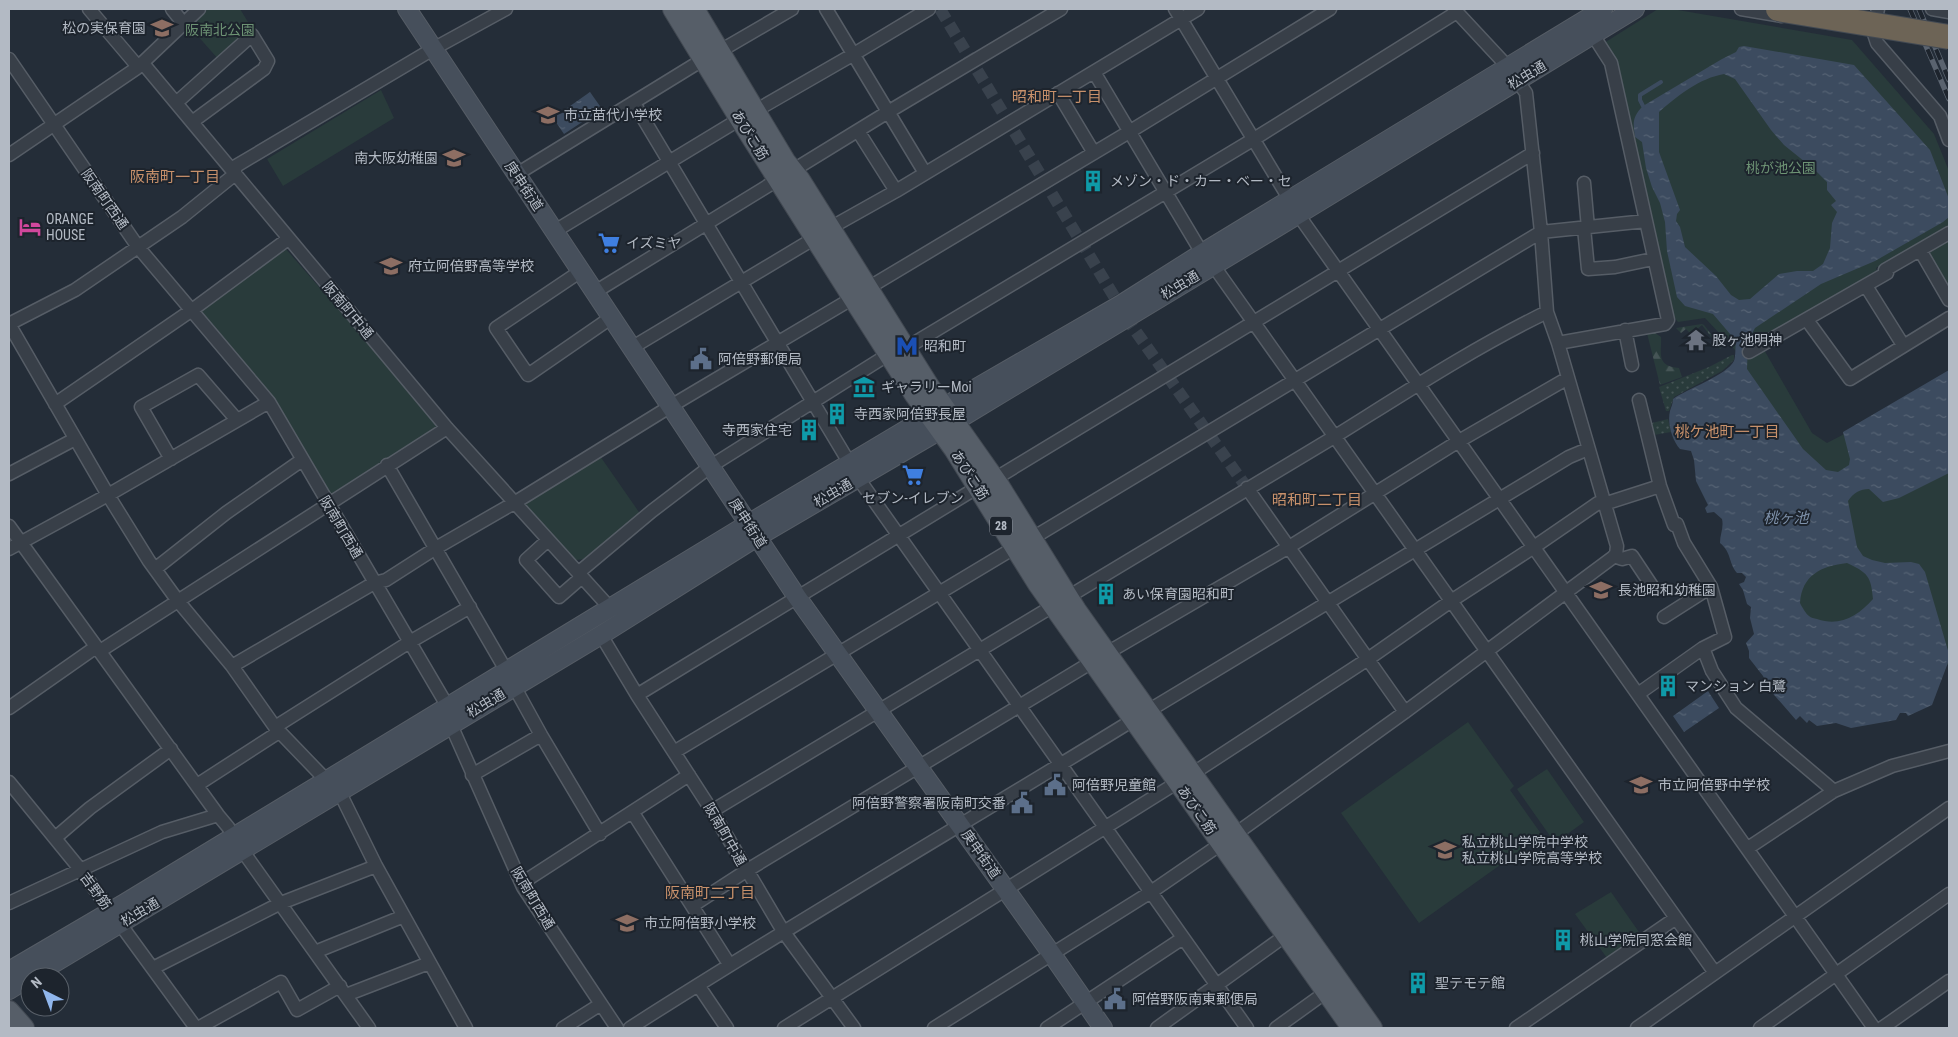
<svg xmlns="http://www.w3.org/2000/svg" width="1958" height="1037" viewBox="0 0 1958 1037" font-family="'Roboto Condensed','Noto Sans JP',sans-serif">
  <defs>
    <pattern id="grass-dots" width="8" height="8" patternUnits="userSpaceOnUse" patternTransform="scale(1.25)"><rect width="8" height="8" fill="#293b3b"/><path d="M2 2h.1M6 6h.1" fill="none" stroke="#465556" stroke-width="1.8" stroke-linecap="round"/></pattern>
    <pattern id="forest-firs" width="22" height="20" patternUnits="userSpaceOnUse" patternTransform="scale(1.25)"><rect width="22" height="20" fill="#293b3b"/><path d="M5 1l3.5 6h-7zM16 11l3.5 6h-7z" fill="#465556"/></pattern>
    <pattern id="water-ripples" width="26" height="14" patternUnits="userSpaceOnUse" patternTransform="scale(1.25)"><rect width="26" height="14" fill="#3c4b5f"/><path d="M2 4q2-2 4 0t4 0M15 11q2-2 4 0t4 0" fill="none" stroke="#566374"/></pattern>
  </defs>
  <rect width="100%" height="100%" fill="#242d38"/>
  <path fill="url(#grass-dots)" d="M1732,355H1734V360L1722,371L1674,397L1669,411H1666L1659,387L1709,367Z
    M1668,419L1671,432L1654,435L1648,424Z"/>
  <path fill="url(#forest-firs)" d="M1702,324L1704,325L1720,346L1721,349L1716,347L1715,342L1702,325L1691,334L1686,329L1681,333L1676,328Z
    M1647,333H1655L1661,337C1662,352 1655,366 1679,368L1682,377L1660,385Z"/>
  <path fill="#293b3b" d="M208,9H240L253,30L219,60L189,26Z
    M1658,9H1672L1852,40L1934,134L1949,171V227L1876,268L1878,276L1763,348L1812,433L1827,443L1896,407L1949,373V665L1915,662L1789,621L1736,351L1705,318L1678,322L1673,316L1604,43Z
    M381,90L394,118L283,186L267,159Z
    M1949,240V288L1929,253Z
    M285,248L436,421V427L333,493H328L201,314V307Z
    M600,456L641,515L588,559L575,560L525,505V501Z
    M1468,722L1514,786L1510,790L1542,835L1419,923L1341,813Z
    M1547,769L1584,822L1555,843L1517,789Z
    M1611,892L1641,935L1607,958L1575,914Z"/>
  <path fill="url(#water-ripples)" fill-rule="evenodd" d="M1744,46L1854,65L1930,150L1949,199V217L1943,222L1875,261L1821,284L1755,328L1748,341L1747,369L1803,449L1826,470L1838,472L1849,465L1850,459L1843,432L1949,370V473L1899,498L1883,502L1869,489C1860,489 1853,493 1848,501L1857,547L1863,556L1872,560L1885,563L1911,562L1919,564L1925,572L1949,654V660L1932,705L1908,716L1906,713H1900L1896,720L1851,728L1836,723L1817,726L1809,720L1807,723L1800,716L1796,720L1769,689L1763,676L1749,658V651L1746,643L1754,634L1750,618L1751,607L1747,604L1743,590L1739,584L1744,582L1746,577L1742,573H1737C1728,562 1732,553 1720,543C1720,534 1724,528 1722,519L1714,512L1707,513L1705,508L1708,505L1696,481L1694,460L1691,451L1680,449C1672,440 1667,423 1670,411C1671,407 1673,404 1673,399C1687,389 1727,375 1734,361C1736,356 1735,347 1736,341L1713,314L1685,306L1677,297L1667,251L1665,222L1660,203L1652,187L1646,168L1642,142L1635,137C1633,123 1632,117 1643,106L1722,59L1736,52L1739,47ZM1724,74L1735,79L1771,130L1784,145L1815,170L1827,182V190L1836,201L1831,205L1837,212L1832,223L1830,248L1823,264L1813,271H1797L1779,274L1750,299L1739,300L1731,295L1716,276L1685,247L1680,227L1676,221L1677,214L1680,210L1659,152V112C1677,96 1700,78 1724,74ZM1847,563C1868,573 1871,576 1873,599C1858,616 1840,627 1817,619C1814,618 1811,618 1809,616C1806,614 1802,607 1800,603C1802,575 1821,566 1847,563Z
    M590,92L602,109L564,134L553,118Z
    M1708,691L1719,708L1684,732L1673,716Z"/>
  <g fill="none" stroke-linecap="round" stroke-linejoin="round">
    <path stroke="#3c4b5f" stroke-width="4" d="M1643,106L1640,100V95L1661,82"/>
    <path stroke="#39424d" stroke-width="12" stroke-dasharray="12 6" stroke-linecap="butt" d="M940,9L1132,326L1247,488"/>
    <g stroke="#565d66" stroke-width="15">
      <path id="street" d="M89,9L134,62L146,67L447,428L611,609
        M172,9L183,23
        M826,9L925,173
        M1175,9L1302,220L1874,1028
        M1741,9L1782,16
        M1878,9L1873,31L1877,43L1940,116L1949,140
        M1932,9L1949,12
        M720,51L792,9
        M9,59L138,247L269,402L448,707L451,725L523,887L617,1028
        M1094,72L1202,253
        M1058,93L1094,153
        M176,103L252,35L268,61L264,69L192,122
        M634,103L850,464
        M755,111L854,54L929,9
        M858,131L896,191
        M9,155L137,68L199,9
        M517,174L704,59
        M1584,183L1588,228
        M830,228L896,191L1198,9
        M1584,228L1588,269L1615,267L1653,259
        M555,231L740,119
        M1920,250L1949,300
        M1213,265L1715,973
        M581,271L496,328L528,375L612,317
        M1866,286L1903,345
        M868,288L1129,132L1330,9
        M595,292L888,112L1061,9
        M1807,320L1850,379L1949,318
        M9,324L75,290L182,217L234,175L236,166L433,49L506,9
        M9,324L108,495L149,561L178,601L232,666L275,727L327,781
        M1625,330L1632,365
        M1558,343L1665,324L1668,320L1611,63L1593,35
        M633,347L815,238
        M906,348L1254,139L1457,12
        M1749,352L1887,273L1885,270L1949,233
        M55,404L192,310L288,239
        M171,459L141,407L198,375L237,420
        M387,465L507,672
        M9,474L75,439
        M858,478L1247,1028
        M993,480L1533,153
        M1247,488L1405,712
        M9,526L218,815L228,827L242,850L369,1028
        M1031,539L1541,232L1646,221
        M548,540L526,560L559,597L582,577
        M9,549L108,495L269,402
        M1614,556L1622,559L1632,556L1652,586
        M155,569L226,513L302,460
        M578,573L652,511L711,466L889,354
        M1664,617L1711,587
        M601,635L637,695L712,811L783,931L854,1028
        M1703,648L1712,671L1736,708L1834,791
        M100,651L447,428
        M1107,653L1289,547L1459,441L1568,378
        M232,666L374,583L386,580L436,548L514,503L671,406L853,298
        M514,686L541,735L600,834
        M1638,694L1703,648L1725,637L1711,587L1684,543L1677,524L1674,525L1660,486L1639,400
        M637,695L978,487
        M9,708L96,647
        M1148,711L1569,457L1588,449
        M275,727L408,643L470,607
        M674,752L1014,548
        M1192,774L1368,659L1451,601L1534,547L1598,503L1604,504L1660,486
        M472,775L541,735
        M9,782L80,869L196,1028
        M197,785L279,732
        M339,791L376,866L466,1028
        M712,811L1334,437C1403,394 1473,348 1547,312
        M633,813L729,964
        M55,838L90,808L171,749
        M1748,848L1834,791L1892,766L1949,751
        M522,883L689,775
        M9,903L162,832L218,815
        M692,906L746,871L1092,662
        M315,952L404,916
        M153,968L281,903L376,866
        M698,985L727,1028
        M346,995L429,963
        M198,1028L281,982L297,1010L340,986
        M563,1028L601,1004
        M630,1028C795,922 966,823 1133,720
        M784,1028L1178,782
        M934,1028L1151,892L1234,835L1405,712L1616,555L1617,546L1558,343L1547,312L1541,232L1526,93L1508,67L1454,9
        M1047,1028L1183,938
        M1157,1028L1286,935
        M1276,1028L1326,992
        M1516,1028L1676,918
        M1637,1028L1949,808
        M1760,1028L1949,894
        M1882,1028L1949,981"/>
    </g>
    <g stroke="#565d66" stroke-width="20">
      <path id="secondary" d="M407,9L797,597L1051,953L1103,1028
        M9,971L125,903L748,524L964,395L1120,305L1207,250L1603,9
        M31,977L601,635L757,537L954,422L1299,214L1635,9
        M9,990L30,977"/>
    </g>
    <g stroke="#414851" stroke-width="22">
      <path id="primary" d="M673,9L740,119L853,298L915,395L954,449L1038,584L1352,1028
        M694,9L785,161L800,180L929,386L998,484L1076,610L1372,1028
        M9,1011L24,1028"/>
    </g>
    <use href="#street" stroke="#383f48" stroke-width="12"/>
    <use href="#secondary" stroke="#464f5b" stroke-width="18"/>
    <use href="#primary" stroke="#565e68" stroke-width="20"/>
    <g stroke="#5a636f" stroke-width="5.5">
      <path id="rail" d="M1910,9L1949,99
        M1919,9L1949,80"/>
    </g>
    <use href="#rail" stroke="#1d242d" stroke-width="4" stroke-dasharray="11" stroke-linecap="butt"/>
    <g stroke="#434a53" stroke-width="26" stroke-linecap="butt">
      <path id="highway-bridge" d="M1778,9L1949,37"/>
    </g>
    <use href="#highway-bridge" stroke="#6d6456" stroke-width="24"/>
  </g>
  <defs>
    <g id="school-bare" transform="scale(1.725)"><path d="M0-5L7-2L0 1L-7-2ZM-4 1L0 2.5L4 1V4Q0 6-4 4Z" fill="#8d6e63" stroke="#1d242d" stroke-width="2.5" paint-order="stroke"/></g>
    <g id="building-bare" transform="scale(1.725)"><path d="M-4-6H4V6H1V3H-1V6H-4ZM-2.5-4.3h1.7v1.8h-1.7ZM.8-4.3h1.7v1.8H.8ZM-2.5-1h1.7V.8h-1.7ZM.8-1h1.7V.8H.8Z" fill="#0f9aa8" stroke="#1d242d" stroke-width="2.5" paint-order="stroke"/></g>
    <g id="hotel-bare" transform="scale(1.725)"><path d="M-6-4.5h1.5V1H6V5H4.5V3h-9V5H-6ZM-4 0a1.8 1.8 0 1 1 3.6 0ZM.5 0V-2.5h3Q6-2.5 6 0Z" fill="#d1479c" stroke="#1d242d" stroke-width="2.5" paint-order="stroke"/></g>
    <g id="supermarket-bare" transform="scale(1.725)"><path d="M-6-5.5h2.5l.6 2H6L4.5 2H-2.5L-4.4-4H-6ZM-1.5 3.2a1.3 1.3 0 1 0 .1 0ZM3 3.2a1.3 1.3 0 1 0 .1 0Z" fill="#3f7fe0" stroke="#1d242d" stroke-width="2.5" paint-order="stroke"/></g>
    <g id="temple-bare" transform="scale(1.725)"><path d="M0-6L5-2H3V0L6.5 2.5H4V6H1.5V3h-3V6H-4V2.5H-6.5L-3 0V-2H-5Z" fill="#6b7280" stroke="#1d242d" stroke-width="2.5" paint-order="stroke"/></g>
    <g id="metro-bare" transform="scale(1.725)"><path d="M-5.5 5V-5H-3L0 0L3-5H5.5V5H3V-.5L0 4L-3-.5V5Z" fill="#1a4fb4" stroke="#1d242d" stroke-width="2.5" paint-order="stroke"/></g>
    <g id="civic-bare" transform="scale(1.725)"><path d="M-.6-6.5H3V-4.5H.6V-3L4-1V1h2V6H-6V1h2V-1L-.6-3ZM-1.2 2.5V6h2.4V2.5Z" fill="#5c6f8a" stroke="#1d242d" stroke-width="2.5" paint-order="stroke"/></g>
    <g id="museum-bare" transform="scale(1.725)"><path d="M0-6L6-3V-2H-6V-3ZM-5-1h2V3h-2ZM-1-1h2V3h-2ZM3-1h2V3H3ZM-6 4H6V6H-6Z" fill="#0f9aa8" stroke="#1d242d" stroke-width="2.5" paint-order="stroke"/></g>
  </defs>
  <g fill-rule="evenodd">
    <use href="#school-bare" x="162" y="28"/>
    <use href="#school-bare" x="548" y="115"/>
    <use href="#school-bare" x="454" y="158"/>
    <use href="#building-bare" x="1093" y="181"/>
    <use href="#hotel-bare" x="30" y="227"/>
    <use href="#supermarket-bare" x="609" y="243"/>
    <use href="#school-bare" x="391" y="266"/>
    <use href="#temple-bare" x="1696" y="340"/>
    <use href="#metro-bare" x="907" y="346"/>
    <use href="#civic-bare" x="701" y="359"/>
    <use href="#museum-bare" x="864" y="387"/>
    <use href="#building-bare" x="837" y="414"/>
    <use href="#building-bare" x="809" y="430"/>
    <use href="#supermarket-bare" x="913" y="475"/>
    <use href="#school-bare" x="1601" y="590"/>
    <use href="#building-bare" x="1106" y="594"/>
    <use href="#building-bare" x="1668" y="686"/>
    <use href="#civic-bare" x="1055" y="785"/>
    <use href="#school-bare" x="1641" y="785"/>
    <use href="#civic-bare" x="1022" y="803"/>
    <use href="#school-bare" x="1445" y="850"/>
    <use href="#school-bare" x="627" y="923"/>
    <use href="#building-bare" x="1563" y="940"/>
    <use href="#building-bare" x="1418" y="983"/>
    <use href="#civic-bare" x="1115" y="999"/>
  </g>
  <g text-anchor="middle" dominant-baseline="central" stroke-width="4" stroke-linejoin="round" paint-order="stroke">
    <rect fill="#1d242d" stroke="#868d97" stroke-width="1" x="990" y="516.5" width="22" height="19" rx="4"/>
    <g font-size="12" font-weight="bold" fill="#b3bac4">
      <text x="1001" y="526">28</text>
    </g>
    <g font-size="14" fill="#b3bac4" stroke="#1d242d" text-anchor="start">
      <text x="146" y="28" text-anchor="end">松の実保育園</text>
      <text x="564" y="115">市立苗代小学校</text>
      <text x="438" y="158" text-anchor="end">南大阪幼稚園</text>
      <text x="1110" y="181">メゾン・ド・カー・ベー・セ</text>
      <text x="46" y="219">ORANGE<tspan x="46" dy="16">HOUSE</tspan></text>
      <text x="626" y="243">イズミヤ</text>
      <text x="408" y="266">府立阿倍野高等学校</text>
      <text x="1712" y="340">股ヶ池明神</text>
      <text x="924" y="346">昭和町</text>
      <text x="718" y="359">阿倍野郵便局</text>
      <text x="881" y="387">ギャラリーMoi</text>
      <text x="854" y="414">寺西家阿倍野長屋</text>
      <text x="792" y="430" text-anchor="end">寺西家住宅</text>
      <text x="913" y="498" text-anchor="middle">セブン-イレブン</text>
      <text x="1618" y="590">長池昭和幼稚園</text>
      <text x="1122" y="594">あい保育園昭和町</text>
      <text x="1685" y="686">マンション 白鷺</text>
      <text x="1072" y="785">阿倍野児童館</text>
      <text x="1658" y="785">市立阿倍野中学校</text>
      <text x="1006" y="803" text-anchor="end">阿倍野警察署阪南町交番</text>
      <text x="1462" y="842">私立桃山学院中学校<tspan x="1462" dy="16">私立桃山学院高等学校</tspan></text>
      <text x="644" y="923">市立阿倍野小学校</text>
      <text x="1580" y="940">桃山学院同窓会館</text>
      <text x="1435" y="983">聖テモテ館</text>
      <text x="1132" y="999">阿倍野阪南東郵便局</text>
    </g>
    <g font-size="14" fill="#6d9374" stroke="#1d242d">
      <text x="220" y="30">阪南北公園</text>
      <text x="1781" y="168">桃が池公園</text>
    </g>
    <g font-size="14" fill="#b3bac4" stroke="#1d242d">
      <text transform="translate(1527 75) rotate(-31)">松虫通</text>
      <text transform="translate(750 135) rotate(58)">あびこ筋</text>
      <text transform="translate(524 186) rotate(56)">庚申街道</text>
      <text transform="translate(105 199) rotate(55)">阪南町西通</text>
      <text transform="translate(1180 285) rotate(-31)">松虫通</text>
      <text transform="translate(348 310) rotate(50)">阪南町中通</text>
      <text transform="translate(970 475) rotate(57)">あびこ筋</text>
      <text transform="translate(833 493) rotate(-30)">松虫通</text>
      <text transform="translate(748 523) rotate(57)">庚申街道</text>
      <text transform="translate(341 527) rotate(59)">阪南町西通</text>
      <text transform="translate(486 703) rotate(-31)">松虫通</text>
      <text transform="translate(1197 810) rotate(55)">あびこ筋</text>
      <text transform="translate(725 834) rotate(60)">阪南町中通</text>
      <text transform="translate(981 854) rotate(55)">庚申街道</text>
      <text transform="translate(96 891) rotate(54)">吉野筋</text>
      <text transform="translate(533 898) rotate(59)">阪南町西通</text>
      <text transform="translate(140 912) rotate(-31)">松虫通</text>
    </g>
    <g font-size="15" fill="#c8916b" stroke="#1d242d">
      <text x="1057" y="97">昭和町一丁目</text>
      <text x="175" y="177">阪南町一丁目</text>
      <text x="1727" y="432">桃ケ池町一丁目</text>
      <text x="1317" y="500">昭和町二丁目</text>
      <text x="710" y="893">阪南町二丁目</text>
    </g>
    <g font-size="15" font-style="italic" fill="#7e91aa" stroke="#1d242d">
      <text x="1786" y="518">桃ヶ池</text>
    </g>
  </g>
  <rect width="1958" height="1037" fill="none" stroke="#b3bac4" stroke-width="20"/>
  <g transform="translate(45 992) rotate(318)"><circle r="24" fill="#1d242d" stroke="#596069"/>
  <path d="M0-4L9 19L0 12L-9 19Z" fill="#90b6ec"/>
  <text y="-8" font-size="14" font-weight="bold" text-anchor="middle" fill="#b3bac4">N</text>
  </g>
</svg>
